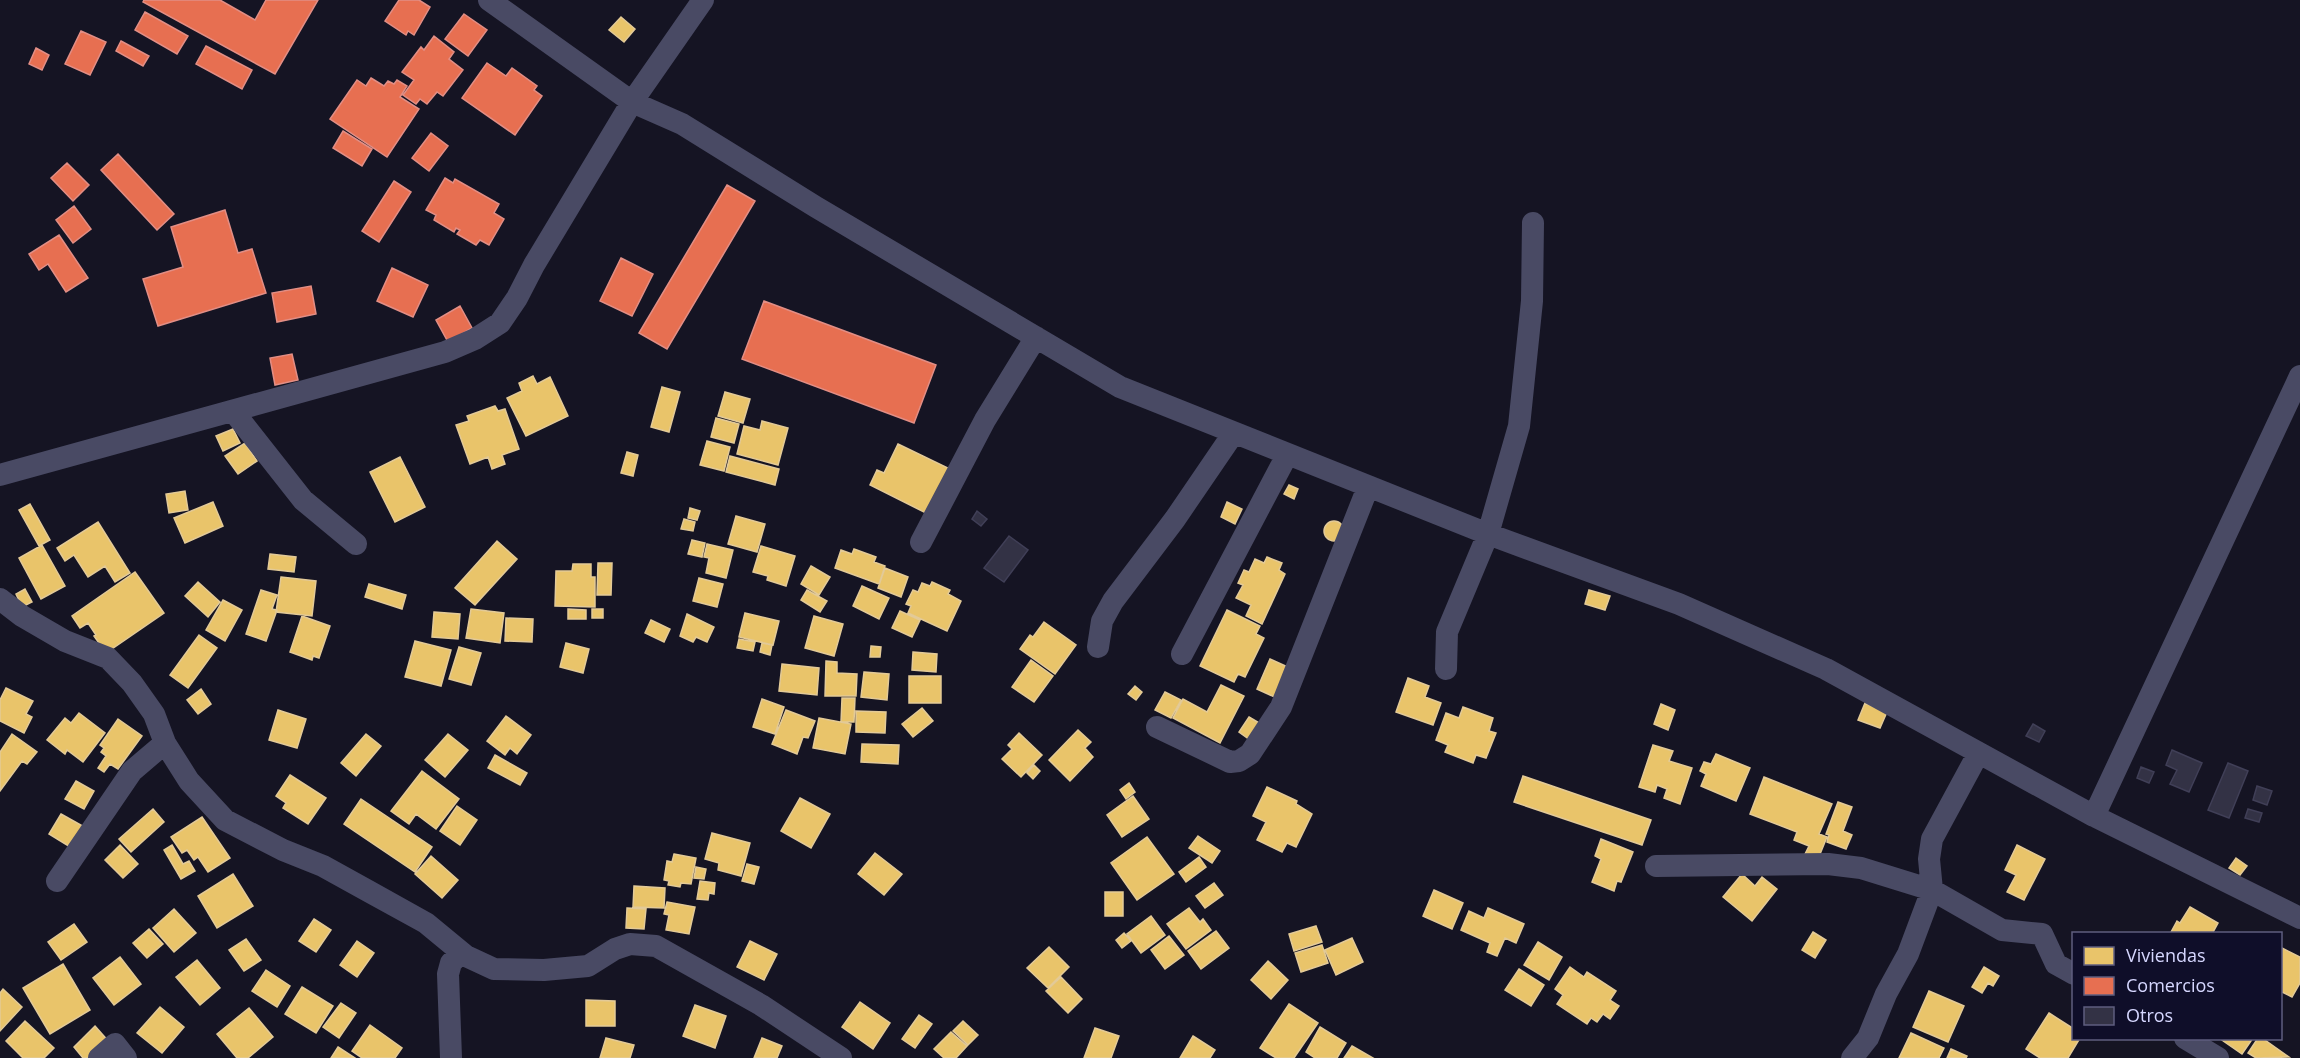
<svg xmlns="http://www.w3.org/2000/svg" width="2300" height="1058" viewBox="0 0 2300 1058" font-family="'Open Sans',sans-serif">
  <rect width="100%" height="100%" fill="#151423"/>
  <path fill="#e9c46a" stroke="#e3ca97" stroke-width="1.5" d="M621,17L635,29L624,42L609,30Z
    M533,376L537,384L550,377L568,416L526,436L507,398L522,391L519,383Z
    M662,387L680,392L669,432L651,427Z
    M725,392L750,399L743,423L718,416Z
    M495,406L498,411L505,409L519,449L502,455L505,464L492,469L488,457L470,464L456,425L469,421L467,416Z
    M716,418L739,424L734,443L711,437Z
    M762,421L788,428L778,465L737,454L744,426L760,430Z
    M233,429L240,443L223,451L216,436Z
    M707,441L730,447L724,471L700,465Z
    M245,443L257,461L238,474L225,456Z
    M898,444L950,469L928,514L870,485L877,470L884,473Z
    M627,452L638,455L633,476L621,473Z
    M730,456L779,469L775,485L726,472Z
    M400,457L425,507L395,522L370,472Z
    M1289,485L1298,489L1294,499L1284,494Z
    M185,491L188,510L169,513L166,494Z
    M213,502L223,526L185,543L174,518Z
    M1227,502L1242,509L1235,524L1221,517Z
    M30,504L50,540L39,546L19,510Z
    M690,508L700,511L697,520L688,518Z
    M736,516L765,524L757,552L728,544Z
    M684,519L695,522L693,531L681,529Z
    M1324 531a10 10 0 1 1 20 0a10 10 0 1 1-20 0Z
    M98,522L130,573L115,582L105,566L88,577L74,555L65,561L57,548Z
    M692,540L705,543L702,557L688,554Z
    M497,541L517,559L475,605L455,588Z
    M707,544L733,550L726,578L706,573L709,558L704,557Z
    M42,545L65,586L41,599L19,558Z
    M761,546L795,556L786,586L767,580L768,576L753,572Z
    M854,549L876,557L874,562L885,566L879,584L835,568L841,550L852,554Z
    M270,554L296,557L294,572L268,569Z
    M1267,557L1282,563L1279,570L1285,574L1262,624L1246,616L1251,605L1236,598L1243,585L1238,583L1244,570L1249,572L1255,559L1264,563Z
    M598,563H612L611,595H597Z
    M573,564H591V577H595V607L555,606L556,571H572Z
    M811,566L830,577L819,595L801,584Z
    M885,568L908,577L901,597L878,588Z
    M135,572L164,613L106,653L94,636L96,635L88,623L80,628L72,616Z
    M281,577L316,581L312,616L276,612Z
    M699,578L723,584L717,607L693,601Z
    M198,582L220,602L208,617L185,596Z
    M932,582L950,590L948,594L961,601L947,631L908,613L911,606L906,604L913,590L918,592L922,583L930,586Z
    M369,584L406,595L402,609L365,597Z
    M862,586L889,598L879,619L853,606Z
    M25,589L32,602L22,607L16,594Z
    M261,590L277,595L272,609L277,610L266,641L246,634Z
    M807,590L827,601L820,612L801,600Z
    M1589,590L1610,596L1605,610L1585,604Z
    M223,600L242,610L225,641L206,630Z
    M471,609L504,613L500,643L466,638Z
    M568,609L586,610V619H568Z
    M592,609H603V618H592Z
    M1227,610L1260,626L1256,634L1264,638L1245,677L1238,674L1234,682L1200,666Z
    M900,611L920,620L912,637L892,628Z
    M434,612L460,614L458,639L432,637Z
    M745,613L779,621L773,645L739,637Z
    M687,614L714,627L707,642L696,637L693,642L680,636Z
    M302,616L330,626L319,658L313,656L312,660L290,652Z
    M814,616L843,624L834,656L805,648Z
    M506,618L533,619L532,642L505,641Z
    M651,620L670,629L664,642L645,633Z
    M1044,622L1076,645L1055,674L1020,649L1030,635L1033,637Z
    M199,635L217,648L188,688L170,675Z
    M739,639L755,642L753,651L737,648Z
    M415,641L451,650L441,686L405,677Z
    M566,643L589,649L583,673L560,667Z
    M762,643L772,645L770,655L760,652Z
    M871,646L881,647L880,657H870Z
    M459,647L481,653L471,685L449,679Z
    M913,652L937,654L936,672L912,670Z
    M1270,659L1292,669L1279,699L1257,689Z
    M1031,660L1053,676L1034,702L1012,687Z
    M826,661L837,662V673L857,674L856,696H825Z
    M782,664L819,668L817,695L779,691Z
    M864,672L889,674L887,700L861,697Z
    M909,676H941V703H909Z
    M1408,678L1429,686L1425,697L1441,703L1433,725L1396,712Z
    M1221,685L1244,696L1220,743L1173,718L1183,699L1207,712Z
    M1135,686L1142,692L1136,700L1128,694Z
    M6,688L33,701L26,714L32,717L24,733L0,721V700Z
    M201,689L211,704L198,714L187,700Z
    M1165,692L1181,700L1171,718L1155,710Z
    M842,698H855L854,722H841Z
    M762,699L784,707L775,734L753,727Z
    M1865,703L1887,712L1880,728L1858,720Z
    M1661,704L1675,710L1668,730L1654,724Z
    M1463,707L1493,718L1489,731L1496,733L1486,758L1476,755L1473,763L1445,752L1448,745L1436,740L1446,713L1459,718Z
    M922,708L933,721L913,737L902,724Z
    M278,710L306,719L297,748L269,740Z
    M786,710L815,721L808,738L803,737L797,754L772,744Z
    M856,711L886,712L885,733L856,732Z
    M79,713L105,733L83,762L67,750L65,754L47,740L65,718L71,723Z
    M506,716L531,735L517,754L510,748L505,755L487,741Z
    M1249,717L1261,724L1250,740L1239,732Z
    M819,718L851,724L845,754L813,748Z
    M118,719L142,736L118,769L110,764L104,772L98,768L106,756L101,752L104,748L100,745Z
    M1078,730L1091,742L1085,748L1093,757L1070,781L1049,760Z
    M1019,733L1042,755L1021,777L1002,759L1012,749L1008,745Z
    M12,734L37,752L27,764L22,761L0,791V752Z
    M366,734L381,746L356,776L341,763Z
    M448,734L468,750L445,777L425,760Z
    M862,744L899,745L898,764L861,762Z
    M1653,745L1673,751L1669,761L1692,768L1680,804L1664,798L1667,789L1657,785L1655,792L1639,787Z
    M1716,754L1750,768L1736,801L1701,786L1706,774L1700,771L1704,762L1711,764Z
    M495,755L527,773L520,785L488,768Z
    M1034,765L1040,771L1033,779L1027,773Z
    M422,771L459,799L436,829L416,814L409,824L391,811Z
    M290,775L326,798L308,824L283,808L286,803L276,796Z
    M1523,776L1651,820L1642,845L1514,802Z
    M1764,777L1832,804L1819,834L1827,837L1818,859L1805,854L1809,846L1794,840L1797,832L1750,814Z
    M76,781L94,791L84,809L65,799Z
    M1129,783L1135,792L1126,799L1120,790Z
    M1267,787L1297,801L1296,804L1312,814L1296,847L1287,843L1282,852L1257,840L1266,822L1253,816Z
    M1133,796L1149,819L1122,837L1107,815Z
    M800,798L830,814L811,848L781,831Z
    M361,799L432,847L415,872L344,824Z
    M1838,802L1852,807L1843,831L1852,835L1846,849L1827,842L1829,835L1826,834Z
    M457,806L477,820L460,845L440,831Z
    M153,809L164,822L131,852L119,839Z
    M61,814L88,829L75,850L49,834Z
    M202,817L230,858L208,872L198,857L194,860L187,850L182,853L171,837Z
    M712,833L750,843L741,876L718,870L719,863L705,859Z
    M1198,836L1220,851L1212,863L1189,848Z
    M1147,837L1174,874L1137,900L1111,863Z
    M1601,839L1633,852L1621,882L1617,881L1614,891L1592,882L1601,859L1595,856Z
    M120,845L138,864L123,878L105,860Z
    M172,845L183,864L189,861L195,871L181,879L164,850Z
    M2017,845L2045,859L2024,900L2007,892L2016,875L2005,870Z
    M875,853L902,874L884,895L858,874Z
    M674,854L696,858L691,884L681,883L680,887L668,885L669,881L664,880L667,861L672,862Z
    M431,856L458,880L442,898L415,874Z
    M1199,857L1206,867L1186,882L1179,872Z
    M2236,858L2247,866L2240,875L2229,868Z
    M747,864L759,867L754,884L742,881Z
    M696,867L706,869L704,879L694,878Z
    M233,874L253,906L217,928L198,896Z
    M1742,874L1755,886L1762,877L1777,889L1752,921L1723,897Z
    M700,881L715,883L714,894L709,893L708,900L697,899Z
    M1214,883L1223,895L1205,908L1196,896Z
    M634,886L665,888L664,908L633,907Z
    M1434,890L1463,903L1452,929L1423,916Z
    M1105,892H1123V916H1105Z
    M667,902L695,907L689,934L666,930L669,915L664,914Z
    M2190,907L2218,923L2212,934H2170L2177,921L2180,923Z
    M627,908L646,909L644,929L626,928Z
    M1189,908L1200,922L1203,919L1211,930L1186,949L1167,924Z
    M1488,908L1524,924L1516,943L1505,938L1497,956L1487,952L1490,943L1461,930L1469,911L1484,918Z
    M174,909L196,933L174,952L153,928Z
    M1151,916L1165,935L1141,953L1127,934Z
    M314,919L331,930L316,952L299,941Z
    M74,924L87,942L61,960L48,942Z
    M1316,926L1322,942L1294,951L1289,934Z
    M149,929L163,944L147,958L133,943Z
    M1216,931L1229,948L1201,969L1188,951Z
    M1813,932L1826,940L1815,958L1802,950Z
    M1124,933L1131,941L1122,948L1116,940Z
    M1169,936L1184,955L1165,969L1151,950Z
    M1352,938L1363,962L1336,975L1325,950Z
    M246,939L261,960L244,971L229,950Z
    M357,941L374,953L357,977L340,965Z
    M750,941L777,954L764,980L737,967Z
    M1538,942L1562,957L1549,980L1524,965Z
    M1322,945L1328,963L1301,972L1295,953Z
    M1049,947L1069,967L1048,988L1027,968Z
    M2280,947L2300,957V983L2292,997L2280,991Z
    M120,957L141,984L114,1005L93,978Z
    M197,960L220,988L200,1005L176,977Z
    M1268,961L1288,980L1271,999L1251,980Z
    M63,964L90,1010L50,1034L23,988Z
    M1570,967L1584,977L1587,972L1616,991L1610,1000L1619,1006L1610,1019L1603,1014L1597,1022L1591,1018L1587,1024L1557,1004L1563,995L1555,989Z
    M1984,967L1999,976L1993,986L1988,983L1982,993L1972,987Z
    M1519,969L1544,985L1531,1006L1505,990Z
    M266,970L290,986L277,1007L252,991Z
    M1061,977L1082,999L1068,1013L1046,991Z
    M302,987L333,1006L316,1033L285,1014Z
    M3,989L22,1007L0,1031V993Z
    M1929,991L1964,1006L1948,1042L1913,1027Z
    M586,1000L615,1001V1026H586Z
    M860,1002L890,1023L873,1049L842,1027Z
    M341,1003L356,1013L339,1038L323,1027Z
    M1289,1004L1318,1023L1294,1058H1276L1260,1048Z
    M695,1005L726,1016L715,1048L683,1036Z
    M160,1007L184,1027L162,1053L137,1033Z
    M249,1008L273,1037L248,1058H237L217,1034Z
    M2049,1013L2074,1029V1038H2080L2068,1058H2040L2026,1049Z
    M919,1015L932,1024L915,1048L902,1039Z
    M25,1021L54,1048L44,1058H23L6,1041Z
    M963,1021L978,1035L968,1045L953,1031Z
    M370,1025L402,1048L395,1058H362L352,1051Z
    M95,1026L110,1043L100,1047L88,1058H83L74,1047Z
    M1320,1027L1346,1043L1337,1058H1315L1306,1052Z
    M1095,1028L1119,1036L1111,1058H1084Z
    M951,1032L967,1046L956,1058H944L934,1049Z
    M1911,1033L1944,1048L1939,1058H1899Z
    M1193,1036L1215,1050L1210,1058H1180Z
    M606,1038L634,1045L630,1058H600Z
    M762,1038L782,1046L777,1058H754Z
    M2219,1038H2253L2242,1054Z
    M2258,1038H2262L2289,1057L2256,1058L2248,1053Z
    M1352,1046L1373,1058H1344Z
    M338,1047L355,1058H331Z
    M1951,1049L1967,1056L1966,1058H1947Z"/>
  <path fill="#e76f51" stroke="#e28e85" stroke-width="1.5" d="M144,0H220L255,20L266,0H318L275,74L143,2Z
    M399,0H419L430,7L414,35L408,31L406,35L385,21Z
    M145,12L188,36L177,54L135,30Z
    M464,14L487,30L468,56L445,39Z
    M81,31L106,42L90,75L65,64Z
    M434,36L454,52L449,59L463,70L443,96L437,92L427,104L420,99L416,104L403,95L414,80L402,72L421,47L424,50Z
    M121,41L149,56L143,66L116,51Z
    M206,46L252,70L242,89L196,64Z
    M36,48L49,55L42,70L29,64Z
    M487,63L506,76L512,68L537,86L534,90L542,96L515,135L462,98Z
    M371,78L384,86L388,81L394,84L397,80L407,86L400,97L419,109L387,157L330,119L357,80L366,86Z
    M343,131L372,149L362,166L333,148Z
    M431,133L448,146L429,171L412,158Z
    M118,154L174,214L157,230L101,170Z
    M67,163L89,185L73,201L51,178Z
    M445,178L453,183L455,179L499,204L494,213L504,219L489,245L480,240L476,245L457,234L460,230L456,228L454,232L434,220L436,215L426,210Z
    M394,181L411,192L379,242L362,231Z
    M727,185L755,201L667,349L639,333Z
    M74,206L91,229L73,243L56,220Z
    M225,210L238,253L252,249L266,293L158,326L143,279L183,267L171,227Z
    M59,235L88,278L66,292L48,264L39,270L29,254Z
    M621,258L653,274L632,316L600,301Z
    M392,268L428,285L413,317L377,301Z
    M311,286L316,314L277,322L272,293Z
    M764,301L936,365L914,423L742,359Z
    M460,306L472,328L448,342L436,320Z
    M292,354L298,380L275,385L270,358Z"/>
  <path fill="#333245" stroke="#403f57" stroke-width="1.5" d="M977,511L987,519L981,526L972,519Z
    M1009,536L1028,550L1004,582L984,568Z
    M2033,724L2045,731L2039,742L2026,736Z
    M2172,750L2202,763L2189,792L2170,784L2177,770L2166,765Z
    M2228,763L2248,771L2229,818L2208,810Z
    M2141,767L2154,772L2149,783L2137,778Z
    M2257,786L2272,791L2267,805L2253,800Z
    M2248,809L2262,813L2259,822L2245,818Z"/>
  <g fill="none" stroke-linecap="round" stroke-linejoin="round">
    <path stroke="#494a64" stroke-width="22" d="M489,0L632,102L703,0
      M233,411L303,500L356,544
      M0,475L445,352L475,339L500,323L517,298L534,265L632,102L682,124L816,207L1120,387L1488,534L1679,604L1826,669L2094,816L2300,918
      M921,542L985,420L1036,337
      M0,599L22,616L65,641L108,658L132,683L154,714L165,743L189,781L225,820L283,850L323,866L370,892L426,923L466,956L494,969L544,970L588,966L615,949L630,944L656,946L761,1005L841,1058
      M1098,647L1102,621L1113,601L1175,519L1233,434
      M1182,654L1287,455
      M1446,669L1447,632L1488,534L1519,426L1532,301L1533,223
      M1157,727L1230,762L1239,761L1250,754L1281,707L1368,487
      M1978,754L1932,839L1929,859L1932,890L2002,930L2042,934L2056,964L2074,974
      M2094,816L2300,376
      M1656,866L1828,864L1861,868L1932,890L1908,954L1886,994L1868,1038L1852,1058
      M57,881L132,771L165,743
      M2185,1038L2218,1058
      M99,1058L115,1044L126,1058
      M451,1058L448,974L451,963L461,952"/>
  </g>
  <rect x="2072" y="932" width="210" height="108" fill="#0f0e29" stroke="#5f5e7f" stroke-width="1.5"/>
  <rect x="2084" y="947" width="30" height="18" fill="#e9c46a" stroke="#5f5e7f" stroke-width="1.5"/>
  <text x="2126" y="962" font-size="18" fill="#d6d7ff">Viviendas</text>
  <rect x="2084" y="977" width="30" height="18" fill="#e76f51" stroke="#5f5e7f" stroke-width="1.5"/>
  <text x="2126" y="992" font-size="18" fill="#d6d7ff">Comercios</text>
  <rect x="2084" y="1007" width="30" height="18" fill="#333245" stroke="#5f5e7f" stroke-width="1.5"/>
  <text x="2126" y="1022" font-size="18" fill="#d6d7ff">Otros</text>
</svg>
